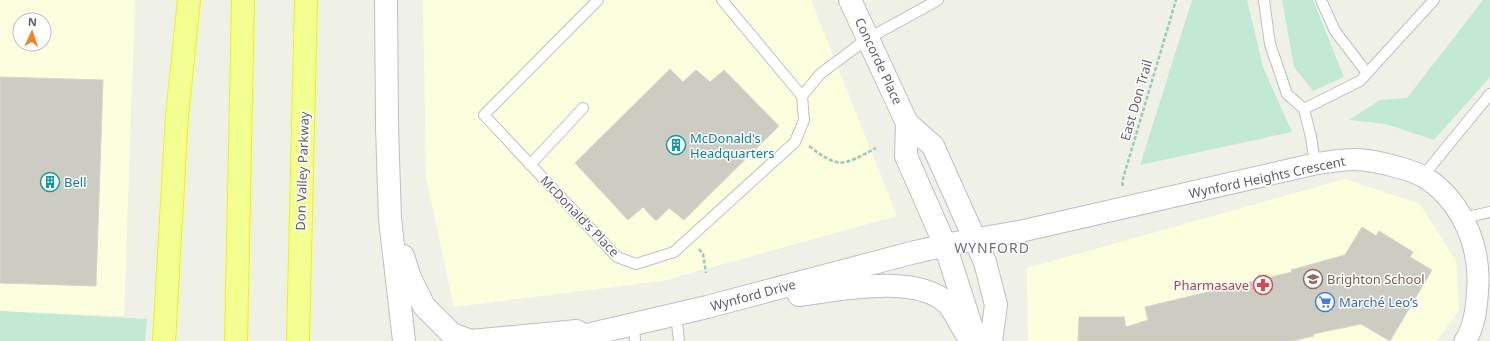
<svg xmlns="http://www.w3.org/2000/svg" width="1490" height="341" viewBox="0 0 1490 341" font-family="'Noto Sans',sans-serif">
  <rect width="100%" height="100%" fill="#eff1e7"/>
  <path fill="#fbffde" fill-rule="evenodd" d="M0,0H135L124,316L0,311ZM20,20H44V44H20Z
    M423,0H811L897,216L662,281L454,307L426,177Z
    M1345,179L1420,204L1456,261L1459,310L1437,341H1028L1027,268Z"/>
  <path fill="#c2e9d1" d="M1192,0H1247L1263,67L1292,132L1140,165Z
    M1282,0H1313L1344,77L1313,91L1294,67Z
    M1483,0H1490V77L1434,140L1386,124L1349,120L1380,100L1407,98Z
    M0,311L147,319L145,341H0Z"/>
  <path fill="#ccccc3" stroke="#d5d6c4" d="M670,69L683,82L696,70L710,82L724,70L778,125V127L684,220L669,208L657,220H655L643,207L628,220L575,163Z
    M0,77L103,80L96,286L0,283Z
    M1362,227L1376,236L1379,231L1413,252L1410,257L1432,270L1390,341L1361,324L1313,334L1314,336L1292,341H1078L1079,317H1124L1126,327L1148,320L1145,307L1292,272L1291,270L1345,255Z"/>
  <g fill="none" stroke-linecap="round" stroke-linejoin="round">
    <g stroke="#bebec6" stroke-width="12">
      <path id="service" d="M598,0L484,115L617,257L636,264L674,252L795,142L804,120L802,96L722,0
        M1264,0L1270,44L1287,94L1304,109
        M1321,0L1335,31L1367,73
        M802,96L820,74L867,39L938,0
        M1315,164L1311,137L1304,109L1360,81L1434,0
        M530,165L583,108
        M1423,176L1490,94
        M1463,218L1490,212
        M676,314L679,341
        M634,325L635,341"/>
    </g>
    <g stroke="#bebec6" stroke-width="23">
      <path id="minor" d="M975,239L1022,231L1315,164C1331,162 1346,158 1363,160C1376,161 1413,170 1424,177C1460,199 1479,242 1478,283C1477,301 1476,325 1465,341"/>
    </g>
    <g stroke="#bebec6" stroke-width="24">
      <path id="tertiary" d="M386,0L387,127L390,219L404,341
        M850,0L907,123L906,156L945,245L976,341
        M907,123L933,146L985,262L996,305L991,341
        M403,256L410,278L424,306L452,334L471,341L577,331
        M799,295C838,290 917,273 948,304C955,312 960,324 966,333
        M561,341L707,307L915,252L975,239"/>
    </g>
    <g stroke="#ebf800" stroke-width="24">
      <path id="motorway" d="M164,341L177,116L189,0
        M236,341L243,0
        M298,341L306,0"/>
    </g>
    <path stroke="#9bcaba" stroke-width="2.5" stroke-dasharray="4 2" stroke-linecap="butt" d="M809,146C840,170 844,165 876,148
      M1123,186L1122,182L1176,0
      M699,249L703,254L706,273"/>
    <use href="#service" stroke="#fff" stroke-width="10"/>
    <use href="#minor" stroke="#fff" stroke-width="21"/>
    <use href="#tertiary" stroke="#fff" stroke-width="22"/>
    <use href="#motorway" stroke="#f3ff90" stroke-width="22"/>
  </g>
  <defs>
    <g id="building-ring" transform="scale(1)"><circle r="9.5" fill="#fff" stroke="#0f9aa8" stroke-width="1.5"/><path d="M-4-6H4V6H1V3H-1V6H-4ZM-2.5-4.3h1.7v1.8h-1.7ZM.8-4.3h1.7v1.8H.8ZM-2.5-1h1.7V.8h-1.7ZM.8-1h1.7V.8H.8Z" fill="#0f9aa8"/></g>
    <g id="school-ring" transform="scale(1)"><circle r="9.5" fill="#fff" stroke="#8d6e63" stroke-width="1.5"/><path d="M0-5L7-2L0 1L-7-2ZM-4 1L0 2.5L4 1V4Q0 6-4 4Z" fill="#8d6e63"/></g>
    <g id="pharmacy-ring" transform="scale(1)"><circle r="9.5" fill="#fff" stroke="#e0444e" stroke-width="1.5"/><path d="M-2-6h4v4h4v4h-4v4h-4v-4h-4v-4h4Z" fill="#e0444e"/></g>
    <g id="supermarket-ring" transform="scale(1)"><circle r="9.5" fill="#fff" stroke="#3f7fe0" stroke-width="1.5"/><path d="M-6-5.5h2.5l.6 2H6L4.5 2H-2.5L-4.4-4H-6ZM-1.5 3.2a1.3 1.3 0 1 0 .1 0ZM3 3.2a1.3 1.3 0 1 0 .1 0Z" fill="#3f7fe0"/></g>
  </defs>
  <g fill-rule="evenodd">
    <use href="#building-ring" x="676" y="145"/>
    <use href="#building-ring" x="50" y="182"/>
    <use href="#school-ring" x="1313" y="279"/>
    <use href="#pharmacy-ring" x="1263" y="285"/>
    <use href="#supermarket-ring" x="1325" y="302"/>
  </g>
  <g text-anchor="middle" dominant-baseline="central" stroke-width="3" stroke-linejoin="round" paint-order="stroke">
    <g font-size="13" fill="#5e5f68" stroke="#fff">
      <text transform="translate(879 61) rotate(65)">Concorde Place</text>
      <text transform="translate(1136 100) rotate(-74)">East Don Trail</text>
      <text transform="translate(302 171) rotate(-88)">Don Valley Parkway</text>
      <text transform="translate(1267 177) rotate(-12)">Wynford Heights Crescent</text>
      <text transform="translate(580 216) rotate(46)">McDonald's Place</text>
      <text transform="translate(753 295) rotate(-15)">Wynford Drive</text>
    </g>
    <g font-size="13" fill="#0d838f" stroke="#fff" text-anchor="start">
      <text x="690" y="138">McDonald's<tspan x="690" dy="15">Headquarters</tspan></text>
      <text x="64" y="182">Bell</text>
    </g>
    <g font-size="13" fill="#785e54" stroke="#fff" text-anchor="start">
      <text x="1327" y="279">Brighton School</text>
    </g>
    <g font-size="13" fill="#be3a42" stroke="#fff" text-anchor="end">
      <text x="1249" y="285">Pharmasave</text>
    </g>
    <g font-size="13" fill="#366cbe" stroke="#fff" text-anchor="start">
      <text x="1339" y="302">Marché Leo’s</text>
    </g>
    <g font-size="14" letter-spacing="1" fill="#6f707a" stroke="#fff">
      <text x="992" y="247">WYNFORD</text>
    </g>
  </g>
  <g transform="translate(32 32) rotate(3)"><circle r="19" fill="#ffffff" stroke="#bfbfc3"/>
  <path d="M0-3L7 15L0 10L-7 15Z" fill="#f2832c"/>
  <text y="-6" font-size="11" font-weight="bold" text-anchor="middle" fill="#5e5f68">N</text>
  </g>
</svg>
